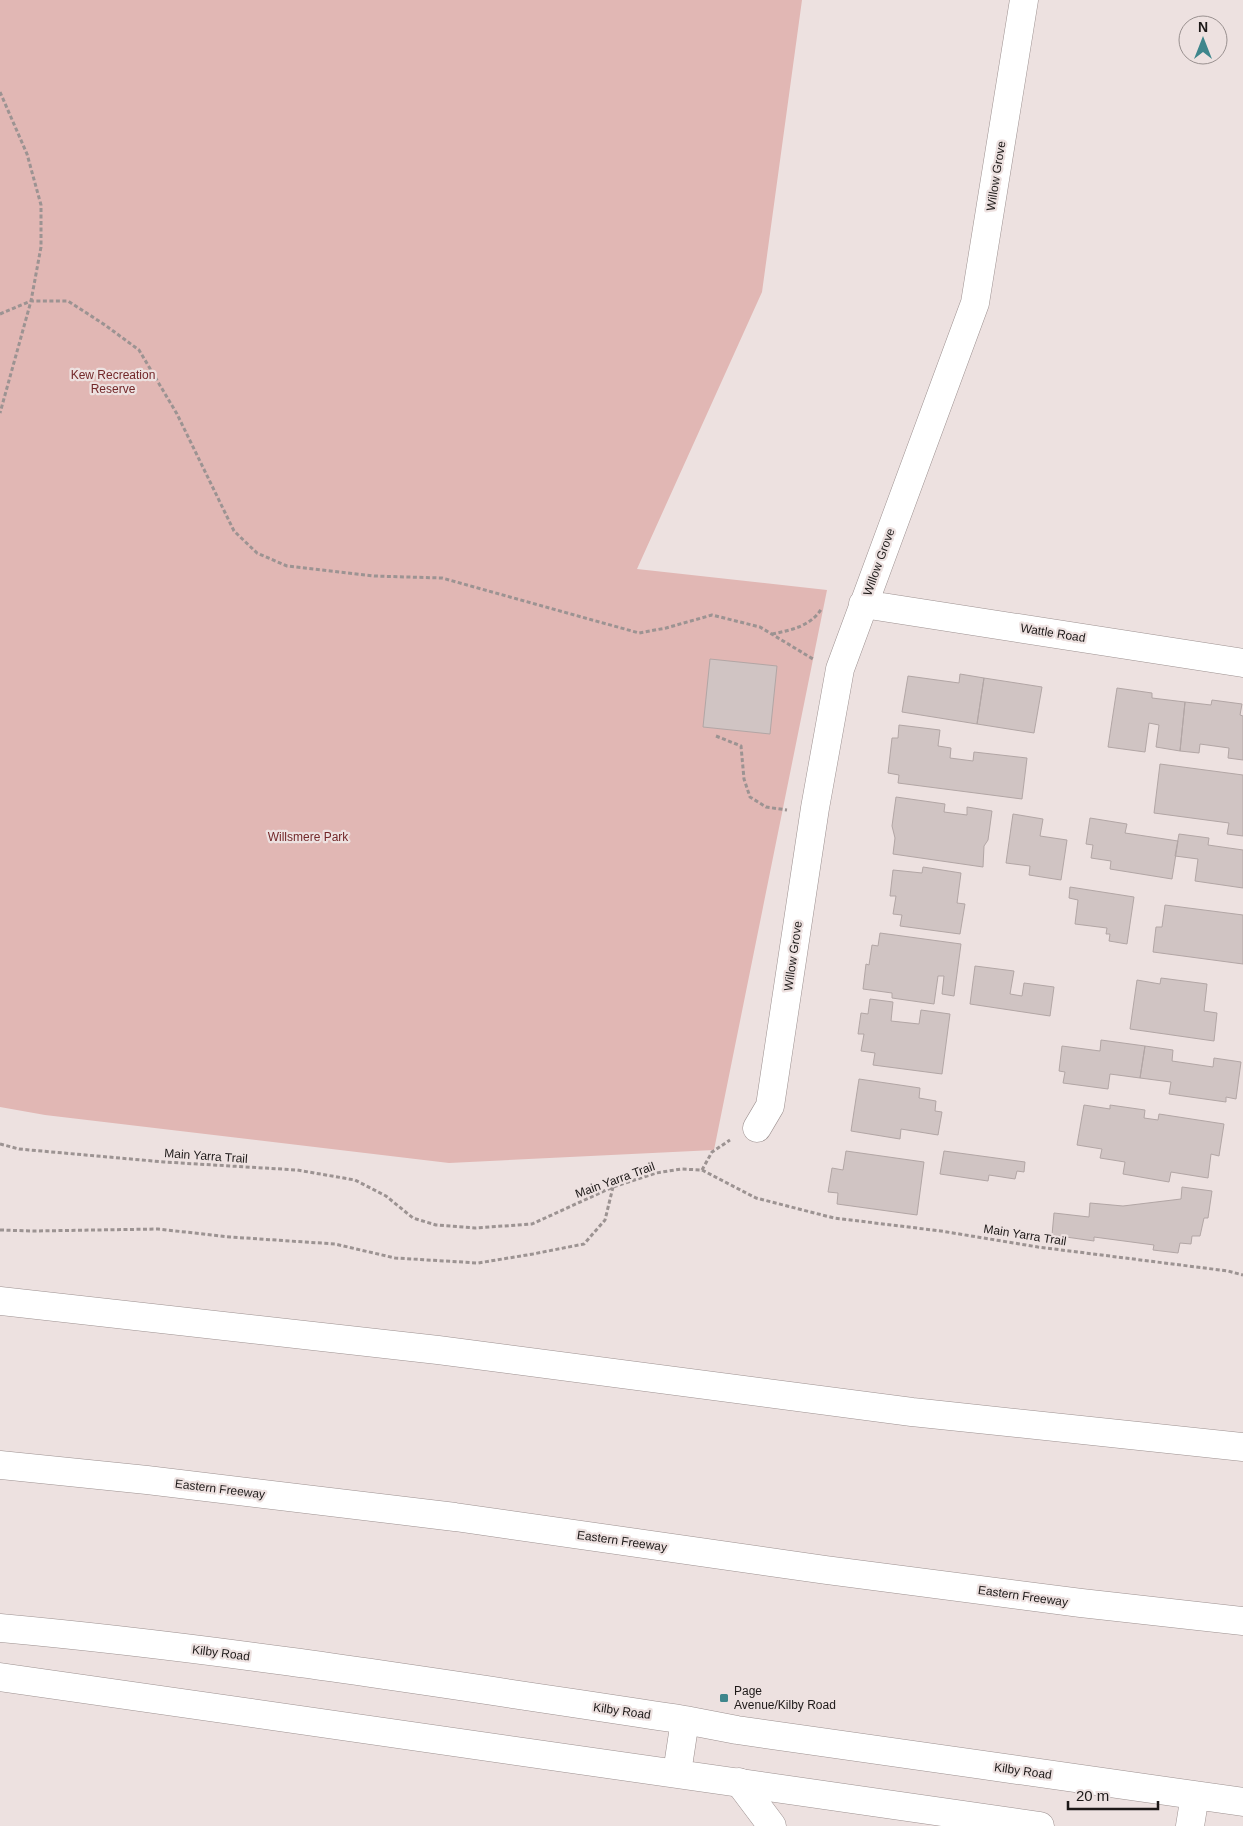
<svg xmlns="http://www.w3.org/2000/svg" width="1243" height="1826" viewBox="0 0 1243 1826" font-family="Arial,sans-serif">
  <rect width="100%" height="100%" fill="#ede1e0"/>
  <path fill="#e1b7b4" d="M0,0H802L762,292L637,569L827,590L714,1150L449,1163L45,1115L0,1107Z"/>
  <path fill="#d0c4c3" stroke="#b2a6a5" d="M710,659L777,666L770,734L703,727Z
    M960,674L984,678L977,724L902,712L908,676L959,683Z
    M984,678L1042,687L1034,733L977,724Z
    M1117,688L1152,693V698L1185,702L1180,751L1156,747L1159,725L1149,723L1145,752L1108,747Z
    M1212,700L1242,704L1240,715L1243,716V760L1228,758L1229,748L1200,744L1199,753L1180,751L1185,702L1211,705Z
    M899,725L940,730L938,746L951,748L950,758L973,761L974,752L1027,758L1022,799L898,783L899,775L888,773L892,738H898Z
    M1160,764L1243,775V836L1227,834L1229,823L1154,813Z
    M896,797L945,804L944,812L967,815V807L992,811L988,840L984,846L983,867L893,854L895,838L892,826Z
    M1013,814L1043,819L1040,836L1067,840L1061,880L1029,875L1030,866L1006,863Z
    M1090,818L1127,824L1125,833L1178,841L1172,879L1110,869L1111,861L1091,858L1093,845L1086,844Z
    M1179,834L1209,838L1208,845L1243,850V888L1195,881L1198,859L1175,856Z
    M923,867L961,873L957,903L965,904L960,934L900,926L902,915L893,914L896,896H890L893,870L922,873Z
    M1070,887L1134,897L1127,944L1109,941L1110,934H1106L1107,928L1075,924L1078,900L1069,898Z
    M1165,905L1243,915V964L1153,952L1156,927H1162Z
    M880,933L961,944L954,996L942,994L944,976H938L934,1004L892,998V993L863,989L866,964L869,965L872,945L878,946Z
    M975,966L1014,971L1010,994L1022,996L1024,983L1054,987L1050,1016L970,1004Z
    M1161,978L1207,984L1204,1011L1217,1013L1214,1041L1130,1029L1137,980L1160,984Z
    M870,999L893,1002L891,1021L919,1024L921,1010L950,1014L942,1074L873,1065L875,1053L861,1051L864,1034H858L861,1013L868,1014Z
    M1101,1040L1145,1046L1140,1078L1110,1074L1108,1089L1063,1083L1065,1072L1059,1071L1062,1046L1100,1051Z
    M1145,1046L1173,1050L1172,1061L1213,1067L1214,1058L1241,1062L1236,1099L1226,1097V1102L1169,1094L1171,1082L1140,1078Z
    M859,1079L920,1088L919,1098L936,1101L935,1111L942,1112L938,1135L901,1129L900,1139L851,1131Z
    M1084,1105L1110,1109V1105L1145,1110L1144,1118L1158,1120L1159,1114L1224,1124L1219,1156L1211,1154L1208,1178L1171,1172L1169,1182L1123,1174L1125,1162L1100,1158L1102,1149L1077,1145Z
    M846,1151L924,1162L917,1215L837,1204L838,1193L828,1192L832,1168L843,1170Z
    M944,1151L1025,1162L1024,1172L1017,1171L1015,1179L989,1175L988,1181L940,1174Z
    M1182,1187L1212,1191L1208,1218H1204L1200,1236H1192L1191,1244L1180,1243L1178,1253L1153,1250L1154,1245L1094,1237V1241L1052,1235L1054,1213L1089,1217L1090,1203L1123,1206L1181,1199Z"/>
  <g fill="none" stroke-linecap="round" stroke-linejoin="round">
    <g stroke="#9d9190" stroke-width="29">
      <path id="street" d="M863,604L1243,663
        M757,1128L770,1106L815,808L840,669L975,303L1024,0
        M739,1782L772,1826"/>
    </g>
    <g stroke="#9d9190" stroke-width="29">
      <path id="secondary" d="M0,1628C230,1649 457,1686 685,1720L737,1730L1243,1802
        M0,1677L1040,1826
        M677,1773L685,1720
        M1190,1826L1195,1795"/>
    </g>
    <g stroke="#9d9190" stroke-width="29">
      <path id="highway" d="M0,1301L438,1350L912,1412L1243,1447
        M0,1465L147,1480L455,1517L826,1570L1081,1603L1243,1621"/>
    </g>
    <path stroke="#9c9392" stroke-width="3" stroke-dasharray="4 2.5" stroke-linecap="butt" d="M0,92L27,154L41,205V247L31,301L0,413
      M0,314L31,301H68L105,325L139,350L177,414L234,531L257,553L287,566L374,576L442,578L639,633L666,628L712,615L760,627L813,659
      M772,634C792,630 811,626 822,608
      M716,736L741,746L744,779L750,797L766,807L787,810
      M0,1144L19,1149L164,1162L297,1170L355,1180L386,1196L413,1218L436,1225L475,1228L532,1224L613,1187L656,1173L681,1169L702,1170L756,1198L834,1218L941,1231L1038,1247L1228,1271L1243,1275
      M702,1170L712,1152L730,1140
      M0,1230L34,1231L158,1229L230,1237L335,1244L395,1258L478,1263L533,1254L584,1244L605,1220L613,1187"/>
    <use href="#street" stroke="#fff" stroke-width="28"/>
    <use href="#secondary" stroke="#fff" stroke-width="28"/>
    <use href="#highway" stroke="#fff" stroke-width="28"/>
  </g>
  <rect fill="#3e868c" stroke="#ede1e0" stroke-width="2" x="719" y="1693" width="10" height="10" rx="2.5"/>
  <g text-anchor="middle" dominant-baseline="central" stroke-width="4.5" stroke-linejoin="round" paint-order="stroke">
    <g font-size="12" fill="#1d1918" stroke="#ede1e0">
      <text transform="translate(996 176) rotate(-81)">Willow Grove</text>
      <text transform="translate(879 562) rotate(-70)">Willow Grove</text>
      <text transform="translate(1053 633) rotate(9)">Wattle Road</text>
      <text transform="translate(793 956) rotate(-82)">Willow Grove</text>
      <text transform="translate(206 1156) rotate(4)">Main Yarra Trail</text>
      <text transform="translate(615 1180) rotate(-20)">Main Yarra Trail</text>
      <text transform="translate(1025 1235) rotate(9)">Main Yarra Trail</text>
      <text transform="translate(220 1489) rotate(7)">Eastern Freeway</text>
      <text transform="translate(622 1541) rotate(8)">Eastern Freeway</text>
      <text transform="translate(1023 1596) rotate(8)">Eastern Freeway</text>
      <text transform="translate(221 1653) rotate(7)">Kilby Road</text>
      <text transform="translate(622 1711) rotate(8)">Kilby Road</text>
      <text transform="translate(1023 1771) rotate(8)">Kilby Road</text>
    </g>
    <g font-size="12" fill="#73282a" stroke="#ede1e0">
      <text x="113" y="375">Kew Recreation<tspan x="113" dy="14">Reserve</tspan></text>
      <text x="308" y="837">Willsmere Park</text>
    </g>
    <g font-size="12" fill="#1d1918" stroke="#ede1e0" text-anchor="start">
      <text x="734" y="1691">Page<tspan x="734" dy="14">Avenue/Kilby Road</tspan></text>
    </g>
  </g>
  <g transform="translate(1203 40)"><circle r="24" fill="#ede1e0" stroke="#9a9190"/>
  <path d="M0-4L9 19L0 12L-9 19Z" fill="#3e868c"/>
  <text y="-8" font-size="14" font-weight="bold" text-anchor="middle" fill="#1d1918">N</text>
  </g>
  <path d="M1068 1801v8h90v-8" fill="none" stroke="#1d1918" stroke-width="2.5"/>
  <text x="1076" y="1801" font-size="15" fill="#1d1918" stroke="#ede1e0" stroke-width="4" paint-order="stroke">20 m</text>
</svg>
